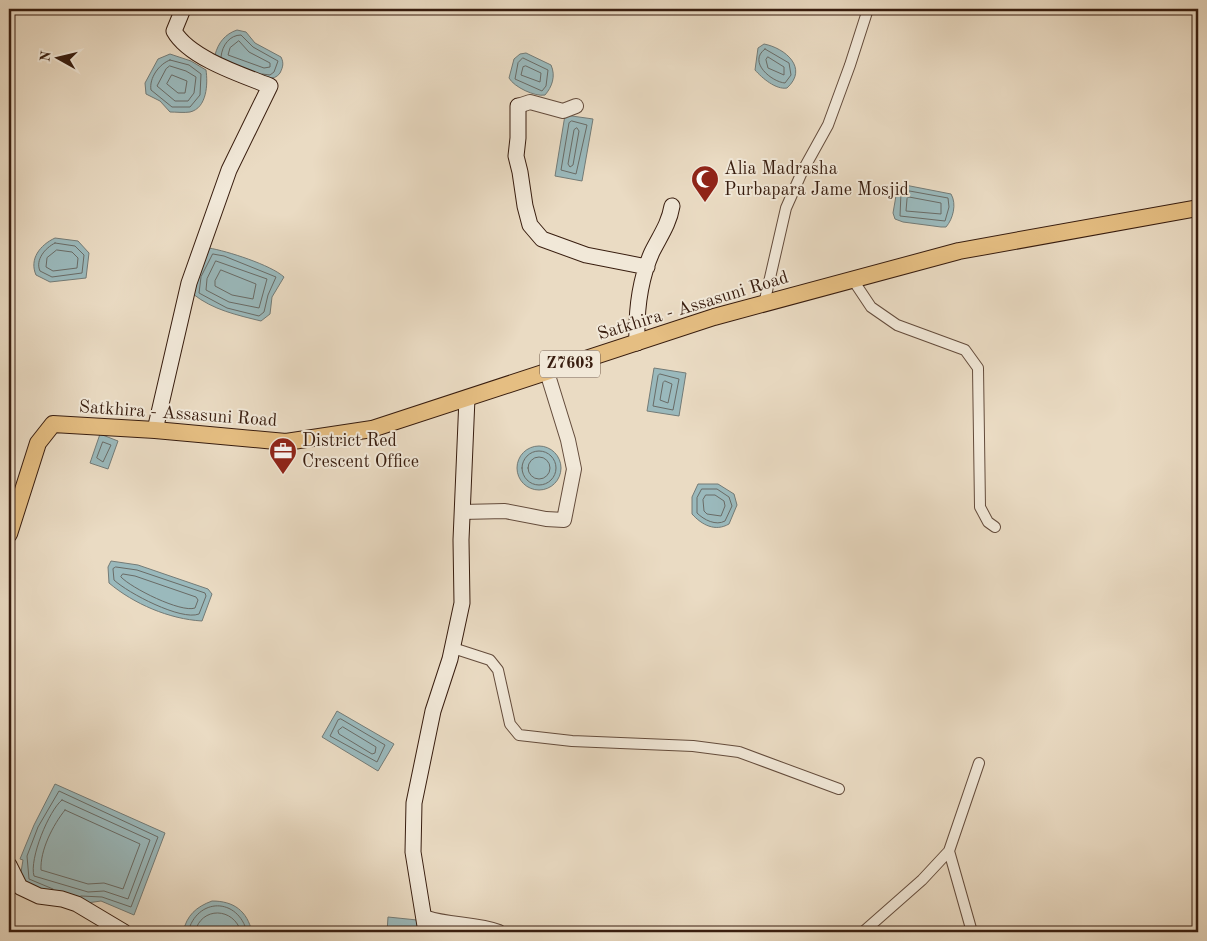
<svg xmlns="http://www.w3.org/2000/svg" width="1207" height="941" viewBox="0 0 1207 941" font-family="'Old Standard TT',serif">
  <rect width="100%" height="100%" fill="#eadbc3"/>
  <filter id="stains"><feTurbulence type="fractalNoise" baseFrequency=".004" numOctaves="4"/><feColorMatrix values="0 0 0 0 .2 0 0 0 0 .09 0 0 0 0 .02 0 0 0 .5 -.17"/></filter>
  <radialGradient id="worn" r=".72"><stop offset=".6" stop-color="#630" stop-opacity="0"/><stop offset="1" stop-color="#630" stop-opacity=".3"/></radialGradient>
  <path fill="#9ab9bc" stroke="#737b77" d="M237,30L246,32L255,43L281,57C284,63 283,67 280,73C269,90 229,62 215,55C218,43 225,34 237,30Z
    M764,44C785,48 809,68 787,88C776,90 762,78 755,70L758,48Z
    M526,53L551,65C556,76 552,87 545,95C535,97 514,87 509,78L514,59L520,54Z
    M170,54L191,61L206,70C208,84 207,108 190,112C184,113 176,112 170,112L160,101L146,94L145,83L158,59Z
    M565,115L593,119L582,181L555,176Z
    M905,185L951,194C957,204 953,219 946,227H941L903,222L895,219L893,213L897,190L898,186Z
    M55,238L78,241L89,253L86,278L50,282L36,275C29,259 40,245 55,238Z
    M209,248C227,251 271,265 284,277L272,297L270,314L261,321C237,315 213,310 193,294Z
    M654,368L686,373L679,416L647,411Z
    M100,434L118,441L108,469L90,463Z
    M517 468a22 22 0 1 1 44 0a22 22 0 1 1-44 0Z
    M698,484H718L734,494L737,505L729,524C715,532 702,525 692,514V497Z
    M111,561L138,565L208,589L212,594L202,621C169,619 134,604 109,583L108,567Z
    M337,711L394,744L378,771L322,737Z
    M55,784L165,833L134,915L101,901L87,903L53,894L24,882L21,872L23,860L20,859L34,825Z
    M212,901C234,901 247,911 252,932H183C187,915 196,907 212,901Z
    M388,917L417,920L421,932H387Z"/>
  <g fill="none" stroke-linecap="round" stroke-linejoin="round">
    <path stroke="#696b66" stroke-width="1" d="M239,41L249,52L270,63V67L264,68L228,55L230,48Z
      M765,49L789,63L791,75L785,83C772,82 747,62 765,49Z
      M221,57C222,45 230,35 241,35L253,47L278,61L274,72L270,75L262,74
      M768,57L784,67V75L768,68L766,60Z
      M523,58L548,70L546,86L542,91L515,79L518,63Z
      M170,60L189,65L201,74L200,95L190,107H172L151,90C149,78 159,64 170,60Z
      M170,66L186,71L196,77L194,93L188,101H175L157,86L166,69Z
      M526,66L541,73L540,82L521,75L523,67Z
      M172,75L187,81L185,93H178L167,84Z
      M572,121L587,125L576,174L561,170L569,123Z
      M577,128L579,131L573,165L570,167L568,164L574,130Z
      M904,190L948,198L949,207L945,221L900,216L901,192Z
      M909,197L941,203V214L906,211L907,199Z
      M55,243L75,246L84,255L82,273L52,277L40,271C35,260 45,248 55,243Z
      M57,250L72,252L78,258L77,268L53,271L46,267L47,258Z
      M213,254L224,256L276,277L268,295L264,312L259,316L227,308L199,293L201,277Z
      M216,261L267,279L259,308L229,302L206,290L207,279Z
      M221,270L256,284L253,299L232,295L215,286V281Z
      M660,374L679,379L673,410L653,406L658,376Z
      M665,381L672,384L668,403L660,400L663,383Z
      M103,442L111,445L103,462L97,458Z
      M522 468a17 17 0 1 1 34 0a17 17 0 1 1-34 0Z
      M528 468a11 11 0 1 1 22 0a11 11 0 1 1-22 0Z
      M702,489H717L729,497L732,506L725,521C716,526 704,520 697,513V498Z
      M706,495H715L724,501L725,506L721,516L707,514L704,511L703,500Z
      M116,567L137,570L205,593L206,596L199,614C181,621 128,593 114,580L113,569Z
      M123,574L135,576L196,597L198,600L195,608C181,613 131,588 121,577Z
      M341,719L385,745L377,762L330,736L338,720Z
      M343,727L376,747L375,753L372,754L339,734L338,731Z
      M62,800L150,840L128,899L104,891L88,892L34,876C29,859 49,810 62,800Z
      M65,810L140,844L123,889L104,883L88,884L41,870C40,850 53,825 65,810Z
      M53,889L29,879L27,856L38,827L59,791L158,837L131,907L102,897L81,896
      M188,932C197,897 238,897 247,932
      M195,932C201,906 234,907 241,932"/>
    <g stroke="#644c3c" stroke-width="12">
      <path id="minor" d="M853,280L871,307L897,325L965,350L978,368L980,507L988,522L995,527
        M764,304L786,208L802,172L828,125L850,65L868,9
        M453,648L490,660L498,670L510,724L519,735L572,741L693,746L739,752L839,789
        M949,851L972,932
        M863,932L922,880L949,851L979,763"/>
    </g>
    <g stroke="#644c3c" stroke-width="16">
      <path id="tertiary" d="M518,106L530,102L563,111L576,106
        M462,512L505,511L546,519L564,520L574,469L568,440L547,372
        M424,917C449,926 475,923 499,932"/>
    </g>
    <g stroke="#381d0f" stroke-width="17">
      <path id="secondary" d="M518,106V138L516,156L520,172L525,206L530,225L542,239L586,255L647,267
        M637,343C636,313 640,279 652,252C660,236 669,224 672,206
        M155,430L189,283L229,170L270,86C242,75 189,58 174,31L183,9
        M9,865L20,887L39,896L62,899L77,904L124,932
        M426,932L413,852L414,803L433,711L450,659L462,603L461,540L467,398"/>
    </g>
    <g stroke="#381d0f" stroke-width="18">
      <path id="primary" d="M9,534L38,443L53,424L155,430L286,442L372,429L714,317L959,251L1198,208"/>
    </g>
    <use href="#minor" stroke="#f1e8d8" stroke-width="10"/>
    <use href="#tertiary" stroke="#f1e8d8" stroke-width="14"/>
    <use href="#secondary" stroke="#f1e8d8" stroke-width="15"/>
    <use href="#primary" stroke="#e5be82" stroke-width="16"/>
  </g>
  <defs>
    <g id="mosque-pin" transform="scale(1.4375)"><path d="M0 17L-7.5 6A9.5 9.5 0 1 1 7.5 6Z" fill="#8f2418" stroke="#f1e8d8"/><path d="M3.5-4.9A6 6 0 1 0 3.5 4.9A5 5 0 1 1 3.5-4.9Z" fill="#fff"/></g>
    <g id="office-pin" transform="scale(1.4375)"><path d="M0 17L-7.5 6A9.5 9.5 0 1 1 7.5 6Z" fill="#8f2418" stroke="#f1e8d8"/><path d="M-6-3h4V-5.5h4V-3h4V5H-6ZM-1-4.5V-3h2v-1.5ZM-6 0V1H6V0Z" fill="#fff"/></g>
  </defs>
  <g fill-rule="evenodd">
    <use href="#mosque-pin" x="705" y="179"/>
    <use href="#office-pin" x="283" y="451"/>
  </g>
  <g text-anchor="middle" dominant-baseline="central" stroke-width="4" stroke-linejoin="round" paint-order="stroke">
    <rect fill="#f1e8d8" stroke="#705a4b" stroke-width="1" x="540" y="350.5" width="60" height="27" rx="4"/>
    <g font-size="16" font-weight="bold" fill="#381d0f">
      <text x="570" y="364">Z7603</text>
    </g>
    <g font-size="18" fill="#381d0f" stroke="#f1e8d8" text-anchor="start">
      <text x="724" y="169">Alia Madrasha<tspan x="724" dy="21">Purbapara Jame Mosjid</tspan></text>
      <text x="302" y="441">District Red<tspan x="302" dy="21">Crescent Office</tspan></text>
    </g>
    <g font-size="18" fill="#381d0f" stroke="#f1e8d8">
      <text transform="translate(693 306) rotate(-17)">Satkhira - Assasuni Road</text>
      <text transform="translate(178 414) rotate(4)">Satkhira - Assasuni Road</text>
    </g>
  </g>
  <rect width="1207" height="941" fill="none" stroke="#eadbc3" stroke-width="30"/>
  <rect x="10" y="10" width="1187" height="921" fill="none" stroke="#381d0f" stroke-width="2.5"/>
  <rect x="15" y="15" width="1177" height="911" fill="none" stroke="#381d0f"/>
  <g transform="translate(58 58) rotate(278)" stroke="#f1e8d8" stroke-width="4" paint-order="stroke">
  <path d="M0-4L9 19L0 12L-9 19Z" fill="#381d0f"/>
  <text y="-8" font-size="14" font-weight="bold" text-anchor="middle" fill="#381d0f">N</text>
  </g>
  <rect width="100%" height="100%" filter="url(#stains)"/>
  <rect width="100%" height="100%" fill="url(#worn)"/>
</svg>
